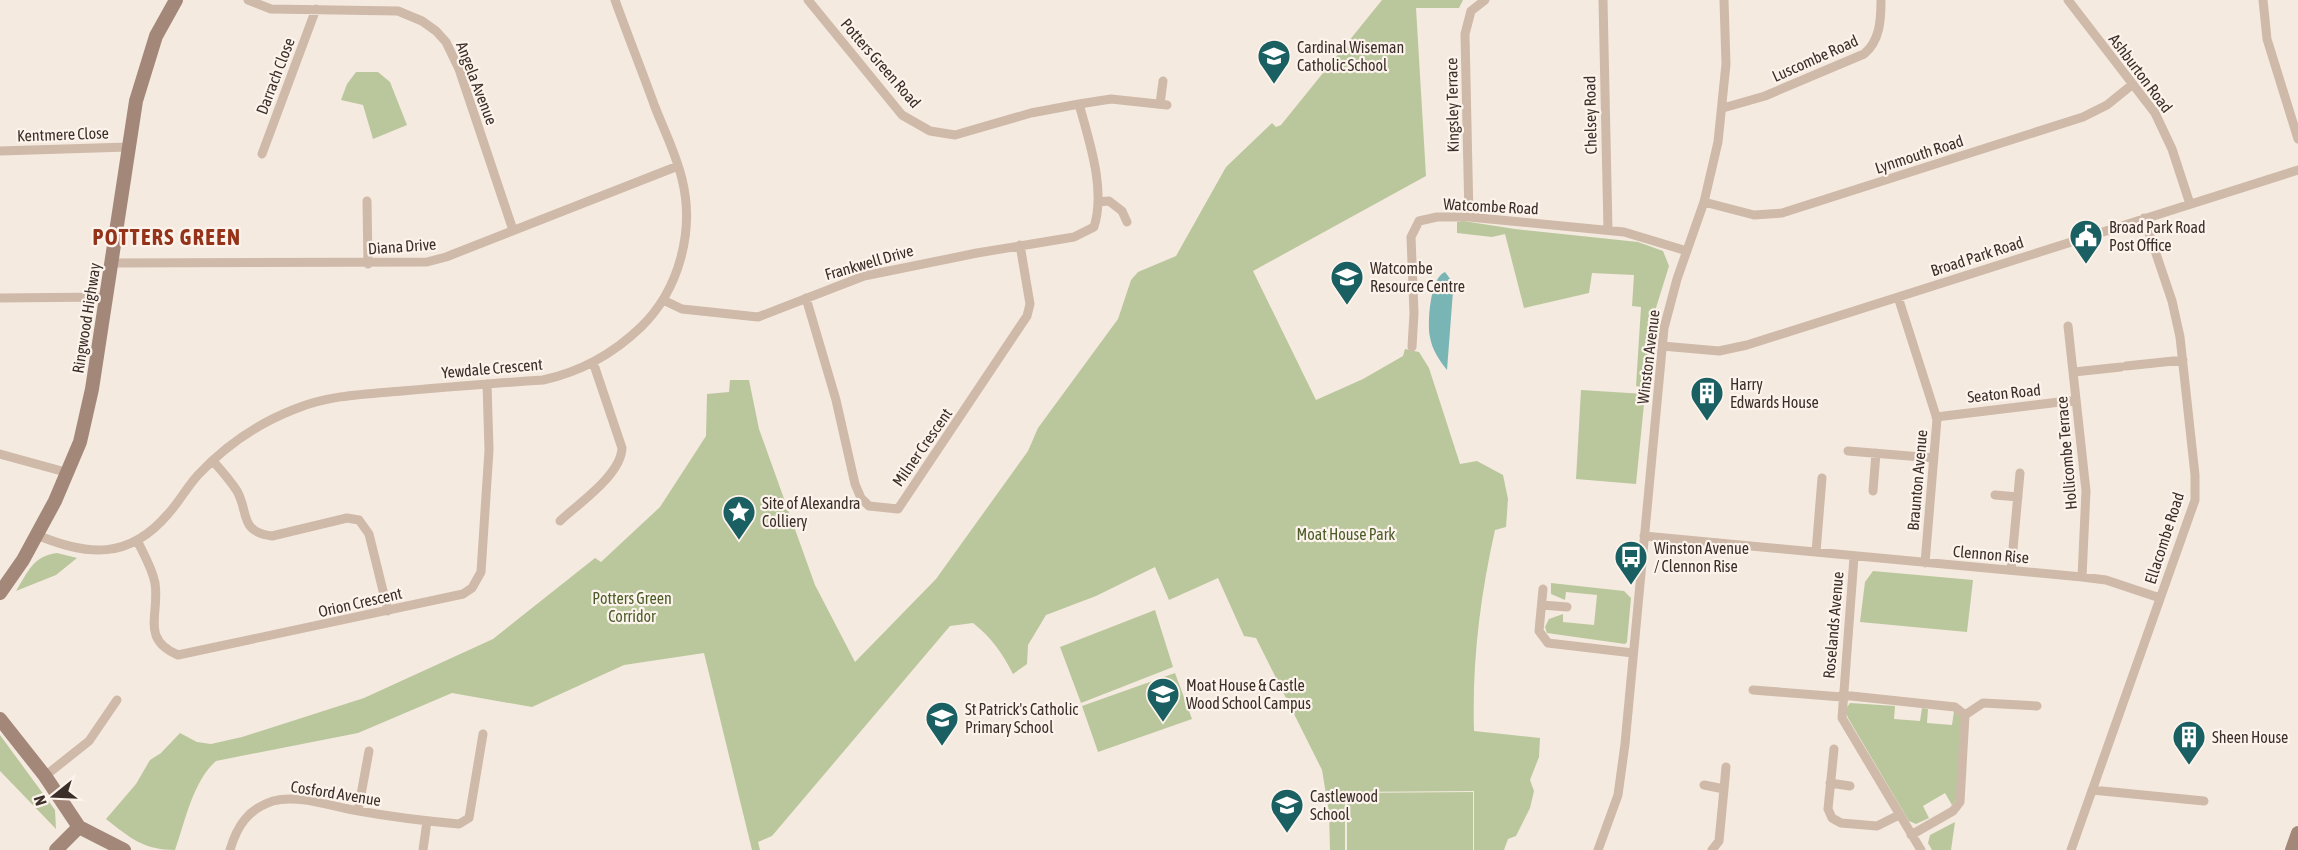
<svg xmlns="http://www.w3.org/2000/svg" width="2298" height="850" viewBox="0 0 2298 850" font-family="'Asap Condensed',sans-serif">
  <rect width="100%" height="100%" fill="#f5eadf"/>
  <path fill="#bac79d" d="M1382,0H1463L1459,8H1416L1426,176L1253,271L1316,400L1363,379L1403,356L1405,349L1419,352L1429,368L1460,464L1477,461L1503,475L1508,499L1506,527L1495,530C1480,597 1472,662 1474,731L1540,738L1539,757L1530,780L1534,791L1530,808L1516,836L1508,839L1504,850H1474V791L1345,792V850H1330L1329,812L1322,770L1256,638L1244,636L1218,578L1169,600L1155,567L1096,596L1046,615L1028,645L1027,664L1013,674C1003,654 991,637 973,623L950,626L772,836L758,842L760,850H752L704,653L624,665L532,707L452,693L358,733L216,761C193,781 185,822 175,850C144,850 130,838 106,819L136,784L150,760L161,753L180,733L197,742L211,744L242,737L364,698L493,639L595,558L601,562L660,507L706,436L707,394L729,392L730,380H749L759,429L815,585L855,662L936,579L1028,451L1038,428L1118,319L1131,280L1138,272L1176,256L1226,167L1272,123L1276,127L1281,125Z
    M356,72H378L390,82L407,125L373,139L363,105L341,100L347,84Z
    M1463,221L1515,229L1638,242L1663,251L1669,266L1655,311L1645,388L1636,386L1641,307L1632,306L1634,275L1592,273L1589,293L1524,308L1505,234L1492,237L1457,233V222Z
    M1581,390L1645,394L1636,484L1576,479Z
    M57,553L77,558L56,575L16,591C28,572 33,556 57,553Z
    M1873,571L1973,580L1967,632L1860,622L1865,582Z
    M1551,583L1624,591L1631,598L1627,642L1625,644L1547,633L1545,627L1549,619L1563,614V622L1594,625L1597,595L1566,592L1565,600L1551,594Z
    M1155,610L1173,667L1081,703L1060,647Z
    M1175,673L1192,719L1098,752L1082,706Z
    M1850,703L1895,706L1894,719L1920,721L1922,708L1928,709L1927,723L1952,725L1954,711L1962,718L1956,800L1952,805L1945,793L1923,806L1929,818L1916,824L1909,821L1848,718L1845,710Z
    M0,735L55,810L56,829L0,771Z
    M1473,792V850H1347V793Z
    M1955,822L1951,850H1932L1928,843L1930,835Z"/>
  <path fill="#7ab5b6" d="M1445,272L1451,280L1453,291L1447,370C1440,361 1432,350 1430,337C1427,324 1430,277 1445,272Z"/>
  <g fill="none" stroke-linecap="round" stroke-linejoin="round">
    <path stroke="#cfb9a9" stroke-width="9" d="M248,0L271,9L398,11L422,21L436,31L446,42L459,69L513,230
      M1603,0L1608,230
      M2068,0L2155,113L2172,149L2190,204
      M2263,0L2267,39L2298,139
      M1079,104L1111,99L1167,105
      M1160,104L1163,81
      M1723,108L1765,96L1864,54C1880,41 1881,20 1881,0
      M0,151L128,147
      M262,154L316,9
      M367,201L368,264
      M1098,202L1109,201L1122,211L1127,222
      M1704,202L1754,215L1782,213L2083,117L2107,105L2133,84
      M1469,217L1465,34L1471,11L1485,0
      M111,263L427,262L446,257L678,166
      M1898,297L1937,419L1925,563
      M0,298L105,297
      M806,298L836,400L855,484L861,498L869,506L898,509L1027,316L1030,304L1020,245
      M663,300L682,309L758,317L864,276L977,253L1074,237L1094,227C1106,189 1089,141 1079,104L1031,113L955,135L930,131L902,115L808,0
      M2068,326L2086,491L2082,577
      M1662,346L1719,351L1747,345L2298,170
      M1412,347L1414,313L1411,237L1419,221L1437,217H1469L1624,232L1687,251
      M2126,366L2183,360
      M2074,372L2121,367
      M1936,417L2076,400
      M1848,451L1934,458
      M0,454L69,473
      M213,461C221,470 230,480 237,491C249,512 239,532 272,536L347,518L359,520L369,534L388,611
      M1873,491L1876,453
      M1995,495L2018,497
      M560,521C579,503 621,475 622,448L593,362
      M37,535C87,556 129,560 168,514C179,502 187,487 198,475C225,446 259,423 295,409C329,395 366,394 402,391C449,387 496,383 543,380C580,372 614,353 641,327C679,290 695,231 682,179C676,154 664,130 655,107C642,71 628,36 615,0
      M1644,536L2082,577L2106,580L2160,598
      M137,540C143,553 152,568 155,583C160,614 140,639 178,655L463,594L472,588L481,572L489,450L487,384
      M1816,552L1822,478
      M1854,557L1842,718L1921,850
      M2011,570L2020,473
      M1543,589L1539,631L1548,643L1633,653
      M1542,605L1567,607
      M1753,690L1842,697
      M1842,695L1955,707L1965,715L1960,802L1953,811L1911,835
      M1965,715L1983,703L2037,706
      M1834,749L1828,809L1832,818L1841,823L1877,826L1899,815
      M45,776L89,741L117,700
      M1830,783L1850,786
      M1704,785L1724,789L1719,841L1712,850
      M1724,789L1726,767
      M2092,790L2204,801
      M358,811L369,751
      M230,850C237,826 248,809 273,801C299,794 333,807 359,811C392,817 426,821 459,824L469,818L483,734
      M423,850L427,821
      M1598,850L1618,795L1625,744L1664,328L1677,279L1704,202L1718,142L1726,64L1724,0
      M2071,850L2195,500V475L2180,337L2172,301L2144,218"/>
    <path stroke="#a3887a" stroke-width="14" d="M0,593L23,560L55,501L80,442L92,389L136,101L156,36L176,0
      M0,719L45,776L79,827L124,850
      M56,850L79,827
      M2292,850L2298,833"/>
  </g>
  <defs>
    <g id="school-pin" transform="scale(1.725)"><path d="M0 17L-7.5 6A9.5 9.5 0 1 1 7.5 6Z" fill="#1a6062" stroke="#fcf4ec"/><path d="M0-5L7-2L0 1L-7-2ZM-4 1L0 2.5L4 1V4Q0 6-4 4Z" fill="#fff"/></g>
    <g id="civic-pin" transform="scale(1.725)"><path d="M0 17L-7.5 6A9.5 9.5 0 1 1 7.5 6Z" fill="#1a6062" stroke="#fcf4ec"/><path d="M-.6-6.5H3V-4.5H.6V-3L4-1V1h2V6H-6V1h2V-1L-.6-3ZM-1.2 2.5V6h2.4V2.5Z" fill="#fff"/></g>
    <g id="building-pin" transform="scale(1.725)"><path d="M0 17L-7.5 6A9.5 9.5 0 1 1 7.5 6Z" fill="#1a6062" stroke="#fcf4ec"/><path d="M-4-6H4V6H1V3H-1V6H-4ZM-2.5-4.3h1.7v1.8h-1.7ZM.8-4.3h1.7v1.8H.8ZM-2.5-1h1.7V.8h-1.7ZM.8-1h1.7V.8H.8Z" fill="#fff"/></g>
    <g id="sight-pin" transform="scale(1.725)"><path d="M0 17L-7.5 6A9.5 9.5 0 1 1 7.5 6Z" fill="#1a6062" stroke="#fcf4ec"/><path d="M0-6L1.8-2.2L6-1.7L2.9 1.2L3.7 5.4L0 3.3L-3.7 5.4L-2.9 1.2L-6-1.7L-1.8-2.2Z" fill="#fff"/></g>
    <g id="bus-pin" transform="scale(1.725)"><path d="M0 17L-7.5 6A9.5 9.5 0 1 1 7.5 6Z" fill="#1a6062" stroke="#fcf4ec"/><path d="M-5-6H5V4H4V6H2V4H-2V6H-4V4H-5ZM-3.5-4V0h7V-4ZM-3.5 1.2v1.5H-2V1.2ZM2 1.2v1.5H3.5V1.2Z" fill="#fff"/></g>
  </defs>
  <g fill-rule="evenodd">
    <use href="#school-pin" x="1274" y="56"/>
    <use href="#civic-pin" x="2086" y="236"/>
    <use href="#school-pin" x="1347" y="277"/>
    <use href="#building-pin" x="1707" y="393"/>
    <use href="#sight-pin" x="739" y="512"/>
    <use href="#bus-pin" x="1631" y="557"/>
    <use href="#school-pin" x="1163" y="694"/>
    <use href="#school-pin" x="942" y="718"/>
    <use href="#building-pin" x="2189" y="737"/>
    <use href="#school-pin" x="1287" y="805"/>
  </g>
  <g text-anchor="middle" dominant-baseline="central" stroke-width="4.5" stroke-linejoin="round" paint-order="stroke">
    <g font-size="16" fill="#3c2f29" stroke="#fcf4ec" text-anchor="start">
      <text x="1297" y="47">Cardinal Wiseman<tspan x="1297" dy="18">Catholic School</tspan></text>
      <text x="2109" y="227">Broad Park Road<tspan x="2109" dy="18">Post Office</tspan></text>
      <text x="1370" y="268">Watcombe<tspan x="1370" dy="18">Resource Centre</tspan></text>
      <text x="1730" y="384">Harry<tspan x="1730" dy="18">Edwards House</tspan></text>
      <text x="762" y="503">Site of Alexandra<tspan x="762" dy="18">Colliery</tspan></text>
      <text x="1654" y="548">Winston Avenue<tspan x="1654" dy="18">/ Clennon Rise</tspan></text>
      <text x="1186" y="685">Moat House &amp; Castle<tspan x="1186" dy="18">Wood School Campus</tspan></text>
      <text x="965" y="709">St Patrick's Catholic<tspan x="965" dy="18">Primary School</tspan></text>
      <text x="2212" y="737">Sheen House</text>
      <text x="1310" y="796">Castlewood<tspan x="1310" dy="18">School</tspan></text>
    </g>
    <g font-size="16" fill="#3c2f29" stroke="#fcf4ec">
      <text transform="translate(1815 58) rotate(-24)">Luscombe Road</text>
      <text transform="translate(881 63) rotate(49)">Potters Green Road</text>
      <text transform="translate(2141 73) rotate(53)">Ashburton Road</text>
      <text transform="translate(275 76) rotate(-69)">Darrach Close</text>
      <text transform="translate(477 83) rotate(69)">Angela Avenue</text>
      <text transform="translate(1452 105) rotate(-91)">Kingsley Terrace</text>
      <text transform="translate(1590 115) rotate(-91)">Chelsey Road</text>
      <text transform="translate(63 134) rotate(-2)">Kentmere Close</text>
      <text transform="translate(1919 154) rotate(-18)">Lynmouth Road</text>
      <text transform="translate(1491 206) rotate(3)">Watcombe Road</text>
      <text transform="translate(402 246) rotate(-4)">Diana Drive</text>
      <text transform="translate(1977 256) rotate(-18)">Broad Park Road</text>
      <text transform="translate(869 262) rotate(-16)">Frankwell Drive</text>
      <text transform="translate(86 318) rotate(-81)">Ringwood Highway</text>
      <text transform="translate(1648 357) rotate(-83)">Winston Avenue</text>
      <text transform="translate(492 368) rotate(-5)">Yewdale Crescent</text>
      <text transform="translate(2004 393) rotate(-6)">Seaton Road</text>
      <text transform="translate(922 447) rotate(-55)">Milner Crescent</text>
      <text transform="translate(2066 453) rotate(-95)">Hollicombe Terrace</text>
      <text transform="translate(1917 480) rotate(-85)">Braunton Avenue</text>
      <text transform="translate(2164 538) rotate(-72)">Ellacombe Road</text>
      <text transform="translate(1991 554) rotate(5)">Clennon Rise</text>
      <text transform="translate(360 602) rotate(-13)">Orion Crescent</text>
      <text transform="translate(1833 625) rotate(-85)">Roselands Avenue</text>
      <text transform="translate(336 793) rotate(9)">Cosford Avenue</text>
    </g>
    <g font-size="16" fill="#4c5d2a" stroke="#fcf4ec">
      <text x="1346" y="534">Moat House Park</text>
      <text x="632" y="598">Potters Green<tspan x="632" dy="18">Corridor</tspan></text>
    </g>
    <g font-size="22" font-weight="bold" letter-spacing="1.5" fill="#943319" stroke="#fcf4ec">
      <text x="167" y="237">POTTERS GREEN</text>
    </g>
  </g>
  <g transform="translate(54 796) rotate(252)" stroke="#fcf4ec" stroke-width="4.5" paint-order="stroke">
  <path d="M0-4.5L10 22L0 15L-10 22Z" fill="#3c2f29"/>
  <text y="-9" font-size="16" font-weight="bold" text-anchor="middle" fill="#3c2f29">N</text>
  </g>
</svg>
